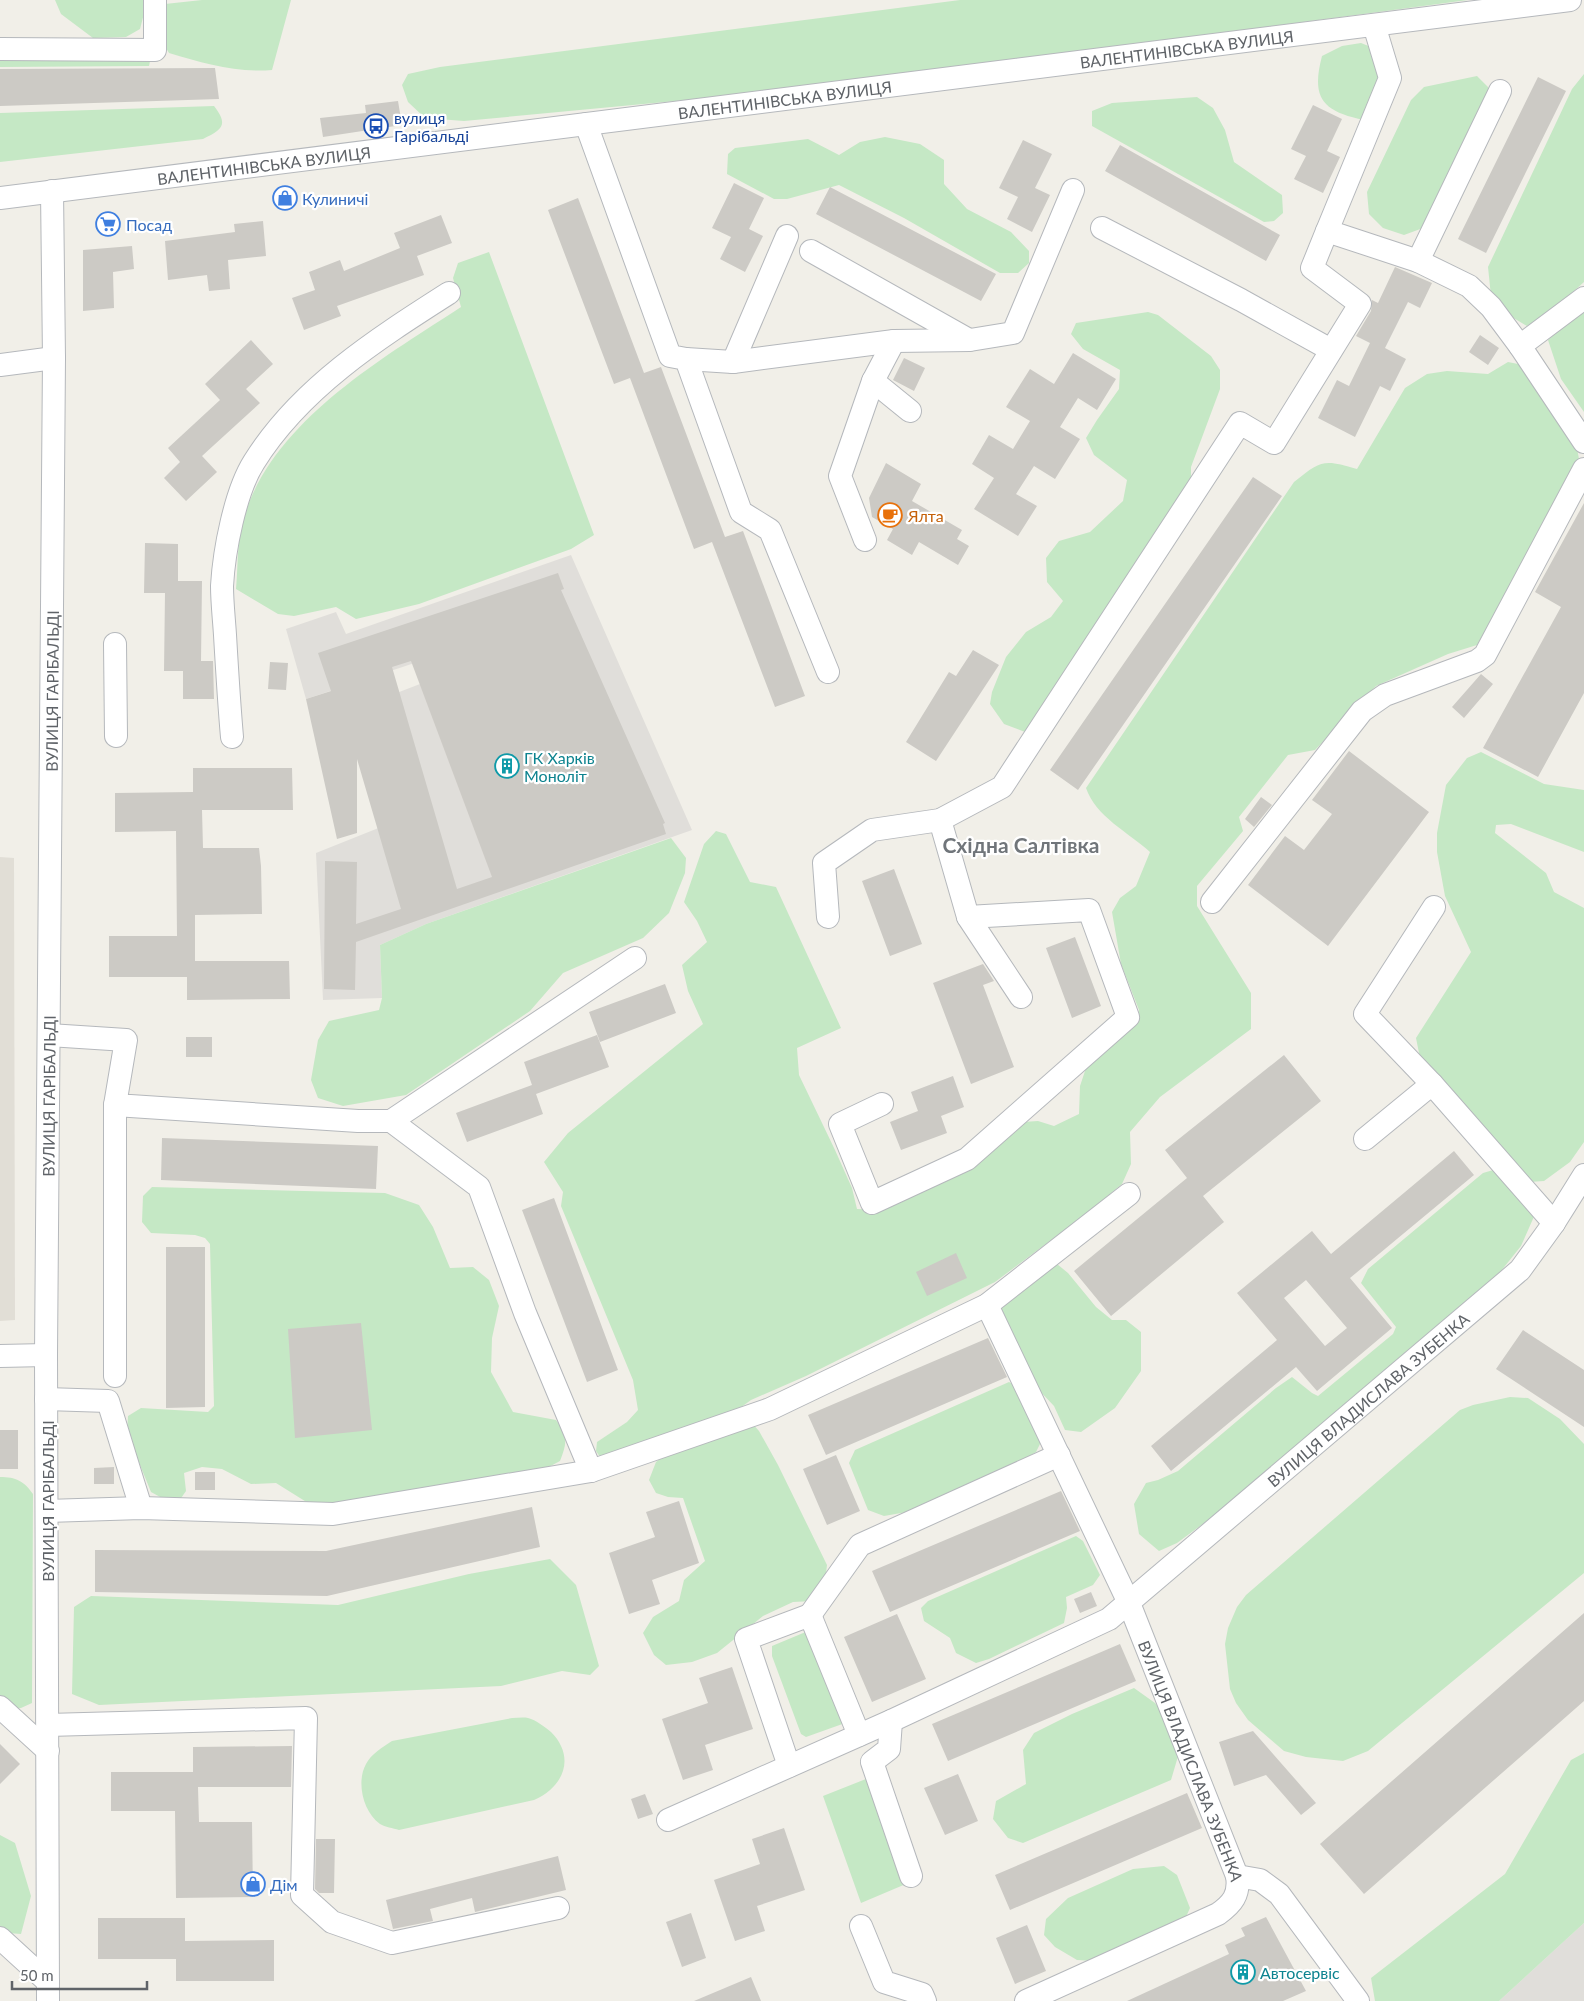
<svg xmlns="http://www.w3.org/2000/svg" width="1584" height="2001" viewBox="0 0 1584 2001" font-family="Lato,sans-serif">
  <rect width="100%" height="100%" fill="#f1efe8"/>
  <path fill="#e0deda" d="M571,555L692,830L426,924L380,945L382,998L323,1000L316,853L391,823L355,709L420,684L505,633L306,699L286,629L336,612L346,634Z
    M1584,1923V2001H1499Z"/>
  <path fill="#e1ded6" d="M0,857L14,858L15,1320L0,1321Z"/>
  <path fill="#c5e8c5" d="M55,0H147V2L140,29L126,37L93,38L61,14Z
    M202,0H291L272,70C236,73 203,63 169,53L160,38L165,4Z
    M960,0H1468L1033,58L686,100L464,121L425,118L408,102L402,85L408,74L440,67Z
    M1361,43L1376,49L1384,67L1364,120C1322,111 1311,98 1322,56L1342,46Z
    M0,52L151,57L149,66L0,67Z
    M1584,74V282L1555,308L1527,326L1507,314L1491,296L1488,267L1572,89Z
    M1477,76L1488,87V96L1423,228L1404,235L1383,228L1369,214L1367,192L1411,100L1424,87Z
    M1197,97L1213,108L1225,130L1234,162L1282,195L1283,213L1274,221L1264,222L1092,126V111L1112,103Z
    M214,106C229,125 222,130 203,139L0,162V113Z
    M885,137L920,144L944,160V184L967,209L1011,232L1029,251V263L1018,273H1000L904,218L839,185L787,199H774L727,174L728,154L735,148L808,139L839,155L860,142Z
    M489,252L594,535L571,549L419,604L356,619L336,607L294,616L278,614L236,589C238,568 237,544 242,524C268,424 380,360 461,307L453,278L458,263Z
    M1584,308V412L1561,379L1548,340Z
    M1148,312L1158,315L1211,356L1220,370V389L1191,467V484L1025,732L1004,724L990,704L992,692L1006,657L1026,632L1051,617L1063,601L1047,582L1046,558L1059,541L1090,532L1123,501L1127,480L1094,455L1086,438L1097,420L1119,389L1120,370L1083,349L1071,334L1076,323Z
    M1508,362L1523,365L1575,438L1579,459L1542,533L1477,645L1448,654L1376,686L1315,750L1288,755L1239,817L1243,831L1197,886V906L1251,993V1029L1160,1097L1130,1132L1131,1164L1122,1184L1086,1214L995,1282L806,1376L751,1400L729,1416L602,1460L596,1451L597,1442L627,1422L638,1410L633,1380L561,1206L563,1192L544,1162L568,1133L703,1024L688,991L682,965L707,942L697,921L684,902L704,844L716,831L726,834L750,882L776,887L841,1028L797,1048L799,1075L835,1150L852,1188L857,1209L881,1210L1023,1122L1038,1121L1054,1126L1079,1114L1080,1086L1086,1068L1135,1022L1139,1010L1121,964L1112,912L1120,898L1136,886L1150,852C1128,832 1096,817 1086,788L1294,482C1321,460 1324,459 1357,469L1405,388L1427,374L1447,371L1488,374Z
    M1481,752L1544,784L1584,790V852L1511,824L1496,825L1495,833L1546,873L1554,892L1584,908V1142L1570,1162L1544,1181L1529,1182L1421,1063L1416,1038L1471,952L1445,896L1437,852V833L1446,785L1467,758Z
    M671,838L686,858L685,873L669,913L643,938L563,973L530,1011L406,1095L343,1106L318,1098L311,1080L318,1040L329,1021L379,1010L382,998L380,945L426,924Z
    M1500,1168L1536,1212L1521,1246L1501,1271L1219,1512L1177,1543L1159,1551L1139,1534L1134,1504L1146,1483L1158,1480L1178,1471L1276,1388L1292,1377L1312,1393L1318,1396L1393,1334L1396,1327L1361,1283L1368,1269L1483,1173Z
    M152,1187L385,1193L419,1205L433,1227L450,1268L473,1267L489,1280L499,1306L492,1338L491,1372L513,1412L556,1420C568,1437 567,1443 560,1461L543,1470L316,1508L276,1483L251,1484L222,1469L202,1467L184,1473L186,1491L179,1501L162,1498L151,1492L127,1433L128,1416L141,1408L208,1412L214,1406L210,1244L205,1238L195,1235L151,1233L142,1222L143,1196Z
    M1057,1264L1068,1273L1096,1307L1112,1320H1126L1141,1332V1371L1115,1408L1081,1432L1065,1430L1054,1406L1035,1386L996,1304Z
    M1009,1382L1020,1388L1044,1436L1036,1452L1014,1465L907,1512L884,1516L868,1510L849,1463L855,1450Z
    M1510,1397L1528,1398L1560,1419L1584,1444V1573L1368,1751L1343,1761L1306,1757L1284,1751L1248,1720L1236,1703L1230,1689L1225,1644L1228,1628L1237,1607L1246,1595L1460,1410L1473,1405Z
    M751,1422L759,1431L778,1465L827,1565L824,1590L813,1601L793,1602L763,1616L717,1653L692,1662L666,1665L654,1655L643,1633L653,1617L679,1601L684,1580L705,1561L683,1498L668,1497L656,1493L649,1480L656,1462L674,1448Z
    M0,1477C16,1477 24,1481 33,1494L32,1703L21,1708L10,1709L0,1700Z
    M1076,1536L1083,1541L1100,1575L1093,1585L1066,1597L1067,1608L1064,1623L989,1659L976,1663L956,1653L950,1638L924,1621L921,1608L928,1601Z
    M550,1559L576,1585L599,1666L590,1675L562,1671L501,1686L99,1705L72,1694L74,1607L91,1596L338,1605L469,1574Z
    M808,1631L848,1722L806,1737L801,1734L772,1656V1646Z
    M1134,1688L1155,1703L1166,1717L1179,1753L1171,1780L1023,1843L1008,1838L993,1819L996,1801L1026,1784L1023,1750L1034,1733L1072,1714Z
    M512,1718C517,1718 523,1717 528,1718C536,1720 545,1727 551,1732C576,1757 564,1787 534,1800L399,1830C393,1828 385,1827 380,1824C363,1812 356,1782 366,1764C371,1754 383,1747 392,1741Z
    M1584,1753V1923L1499,2001H1375L1371,1978L1505,1874L1571,1760Z
    M876,1775L913,1881L861,1903L823,1796Z
    M0,1835L15,1843L31,1896L21,1934L8,1933L0,1926Z
    M1164,1866L1177,1875L1190,1908L1185,1919L1094,1961L1077,1960L1055,1947L1044,1935L1046,1919L1068,1898L1133,1869Z"/>
  <path fill="#cccac5" fill-rule="evenodd" d="M215,68L219,99L0,106V69Z
    M1538,77L1566,91L1486,253L1458,239Z
    M398,101L402,125L323,137L320,118L366,113L365,105Z
    M1313,105L1342,119L1327,151L1340,157L1323,193L1294,179L1306,156L1291,149Z
    M1023,140L1052,154L1035,188L1050,195L1032,232L1007,219L1018,197L999,188Z
    M1120,145L1280,235L1266,261L1105,171Z
    M734,183L764,198L749,229L763,236L745,272L720,259L731,237L712,228Z
    M830,187L996,274L981,301L816,214Z
    M578,198L644,373L661,367L725,537L743,531L805,696L775,707L712,542L694,549L630,378L614,384L548,210Z
    M441,215L452,243L417,256L424,275L337,306L341,316L304,330L292,298L315,290L309,272L340,260L344,271L400,248L394,233Z
    M263,221L266,256L228,260L230,289L209,291L207,275L168,280L165,241L235,232L234,224Z
    M132,246L134,269L113,272L114,308L83,311V250Z
    M1395,267L1432,283L1420,308L1408,302L1385,348L1406,359L1390,391L1380,386L1355,437L1318,418L1337,380L1349,386L1370,343L1356,336L1371,311L1372,300L1378,303Z
    M1480,335L1499,348L1488,365L1469,352Z
    M251,340L273,364L246,389L260,403L202,456L217,472L186,501L164,478L180,462L168,448L220,400L205,384Z
    M1073,353L1116,379L1097,410L1078,398L1060,427L1080,439L1055,479L1034,466L1016,494L1037,506L1018,536L974,509L994,478L972,464L989,435L1013,449L1030,421L1006,407L1030,369L1054,384Z
    M904,358L925,368L914,391L893,380Z
    M886,463L921,484L912,501L962,530L957,539L969,546L958,565L919,542L912,555L887,540L893,529L872,517L869,498Z
    M1253,477L1282,496L1078,790L1050,770Z
    M1584,503V693L1538,777L1483,748L1561,607L1535,592Z
    M145,543L178,544V581H202L201,661H213L214,699H183V671H164L165,593H144Z
    M558,573L564,589L561,590L665,823L663,824L666,834L356,942L355,990L324,989L325,861L357,862L356,924L401,909L357,759V833L337,839L306,699L331,691L318,653ZM411,661L492,877L457,889L392,667Z
    M973,650L999,665L936,761L906,742L949,672L956,676Z
    M270,662L288,663L286,690L268,689Z
    M1481,674L1493,684L1464,718L1452,707Z
    M1349,751L1429,812L1328,946L1248,885L1285,836L1304,850L1332,814L1312,800Z
    M193,768H292L293,810H202L203,848H259L261,866L262,914L195,915V961H289L290,999L187,1000V977H109V936H177L176,831L115,832V793L193,792Z
    M1261,797L1272,805L1254,827L1245,819Z
    M894,869L922,944L890,956L862,881Z
    M1075,937L1101,1006L1072,1018L1046,948Z
    M983,964L994,981L983,985L1014,1067L971,1084L933,983Z
    M665,984L676,1013L600,1042L589,1012Z
    M597,1035L609,1067L536,1094L543,1114L467,1142L456,1113L532,1085L524,1062Z
    M186,1037H212V1057H186Z
    M1284,1055L1321,1101L1203,1196L1224,1222L1111,1316L1074,1271L1187,1178L1165,1150Z
    M953,1076L964,1107L941,1116L947,1133L901,1150L890,1122L918,1111L911,1092Z
    M162,1138L378,1146L376,1189L161,1180Z
    M1454,1151L1474,1175L1350,1278L1392,1328L1317,1391L1296,1367L1171,1471L1151,1446L1277,1340L1237,1293L1312,1231L1331,1254ZM1306,1280L1347,1328L1325,1346L1284,1298Z
    M554,1198L618,1370L587,1382L522,1210Z
    M166,1247H205V1407L166,1408Z
    M956,1253L967,1278L927,1296L916,1272Z
    M361,1323L372,1430L295,1438L288,1329Z
    M1523,1330L1584,1370V1427L1496,1369Z
    M988,1338L1007,1377L826,1455L808,1415Z
    M0,1430H18V1469H0Z
    M836,1455L860,1511L827,1525L803,1469Z
    M114,1467V1484H94V1468Z
    M195,1472H215V1490H195Z
    M1061,1491L1080,1531L890,1612L872,1571Z
    M679,1501L699,1563L652,1580L660,1604L629,1614L609,1553L655,1537L646,1512Z
    M532,1507L540,1547L327,1596L95,1592V1550L326,1551Z
    M1091,1592L1097,1606L1080,1613L1074,1599Z
    M1584,1613V1701L1364,1894L1320,1844Z
    M897,1614L926,1679L872,1702L844,1637Z
    M1120,1644L1136,1681L948,1761L932,1724Z
    M732,1667L753,1729L705,1745L713,1770L683,1780L662,1719L708,1703L699,1678Z
    M1253,1731L1316,1803L1301,1815L1266,1775L1234,1786L1219,1742Z
    M0,1744L20,1764L0,1784Z
    M292,1746L291,1787H198L199,1822H252L253,1897L176,1898L175,1811H111V1772H193V1747Z
    M958,1774L978,1821L945,1835L924,1788Z
    M1187,1793L1202,1828L1010,1910L995,1875Z
    M645,1794L653,1814L638,1819L631,1799Z
    M784,1828L805,1890L757,1906L765,1931L735,1941L714,1880L760,1864L752,1839Z
    M316,1839H335L334,1893H319L315,1889Z
    M558,1856L566,1890L475,1912L472,1898L430,1909L433,1921L393,1929L386,1900Z
    M691,1913L706,1958L682,1967L666,1922Z
    M1266,1917L1306,1991L1283,2001H1127L1229,1954L1225,1945L1245,1936L1241,1928Z
    M98,1918H185V1941L274,1940V1981H176V1959H98Z
    M1027,1925L1046,1971L1015,1984L996,1938Z
    M751,1977L761,2001H694Z"/>
  <g fill="none" stroke-linecap="round" stroke-linejoin="round">
    <g stroke="#b5b8bc" stroke-width="24">
      <g id="minor">
        <path d="M1374,25L1390,78L1327,231L1418,261"/>
        <path d="M0,49L155,50V0"/>
        <path d="M1500,91L1418,261L1469,286L1491,307L1520,346"/>
        <path d="M586,124L670,356L686,359L741,512L770,530L828,672"/>
        <path id="s1" d="M0,198L1570,0"/>
        <path d="M1102,228L1241,300L1331,350"/>
        <path d="M811,251L969,340"/>
        <path d="M1584,298L1520,346L1584,442"/>
        <path d="M894,341L873,381L910,411"/>
        <path d="M686,359L733,362L787,236"/>
        <path d="M733,362L894,341L970,340L1013,333L1073,190"/>
        <path d="M0,365L54,358"/>
        <path d="M865,540L840,476L873,381"/>
        <path d="M115,644L116,736"/>
        <path d="M232,737C229,703 227,669 225,635C224,619 222,602 222,586C224,551 235,492 254,462C300,388 377,339 449,293"/>
        <path d="M1212,902L1362,711L1385,695L1477,661L1485,655L1584,469"/>
        <path d="M828,917L824,863L872,830L940,820L1002,787L1240,423L1274,443L1360,304L1312,268L1327,231"/>
        <path d="M968,917L1021,997"/>
        <path d="M49,1035L126,1040L115,1105L358,1121H391L635,958"/>
        <path d="M1432,1084L1365,1014L1434,907"/>
        <path d="M882,1104L840,1124L872,1203L967,1159L1128,1017L1089,910L968,917L940,820"/>
        <path d="M391,1121L479,1187L525,1313L591,1471"/>
        <path d="M1365,1139L1432,1084L1554,1223"/>
        <path id="s2" d="M987,1305L1129,1603L1237,1876C1240,1895 1232,1904 1218,1914L1026,2001"/>
        <path d="M0,1356L46,1355"/>
        <path d="M115,1376V1105"/>
        <path d="M46,1399L108,1401L141,1508"/>
        <path d="M47,1511L141,1508L333,1514L591,1471L770,1409L987,1305L1129,1194"/>
        <path d="M810,1615L860,1545L1059,1455"/>
        <path d="M0,1707L48,1751"/>
        <path d="M891,1721L889,1749L872,1762L911,1876"/>
        <path d="M48,1725L306,1718L302,1895L332,1922L392,1943L558,1908"/>
        <path d="M789,1766L746,1639L810,1615L859,1735"/>
        <path id="s3" d="M668,1820L891,1721L1109,1619L1520,1270L1554,1223L1584,1175"/>
        <path d="M1237,1876L1260,1880L1279,1894L1358,2001"/>
        <path d="M861,1926L884,1982L922,1994L925,2001"/>
        <path d="M0,1938L48,1982"/>
        <path id="s4" d="M48,2001L46,1355L54,358L52,191"/>
      </g>
    </g>
    <use href="#minor" stroke="#fff" stroke-width="22"/>
  </g>
  <defs>
    <g id="bus-ring" transform="scale(1.25)"><circle r="9.5" fill="#fff" stroke="#1a4fb4" stroke-width="1.5"/><path d="M-5-6H5V4H4V6H2V4H-2V6H-4V4H-5ZM-3.5-4V0h7V-4ZM-3.5 1.2v1.5H-2V1.2ZM2 1.2v1.5H3.5V1.2Z" fill="#1a4fb4"/></g>
    <g id="shop-ring" transform="scale(1.25)"><circle r="9.5" fill="#fff" stroke="#3f7fe0" stroke-width="1.5"/><path d="M-5-2.5h2.3a2.7 3.5 0 0 1 5.4 0H5L5.5 6h-11ZM-1.5-2.5h3a1.5 2.3 0 0 0-3 0Z" fill="#3f7fe0"/></g>
    <g id="supermarket-ring" transform="scale(1.25)"><circle r="9.5" fill="#fff" stroke="#3f7fe0" stroke-width="1.5"/><path d="M-6-5.5h2.5l.6 2H6L4.5 2H-2.5L-4.4-4H-6ZM-1.5 3.2a1.3 1.3 0 1 0 .1 0ZM3 3.2a1.3 1.3 0 1 0 .1 0Z" fill="#3f7fe0"/></g>
    <g id="cafe-ring" transform="scale(1.25)"><circle r="9.5" fill="#fff" stroke="#e8710a" stroke-width="1.5"/><path d="M-5.5-4.5H6V0H3Q3 3.5 0 3.5H-2.5Q-5.5 3.5-5.5 0ZM3-3.2v2h1.7v-2ZM-6 4.5H4V6H-6Z" fill="#e8710a"/></g>
    <g id="building-ring" transform="scale(1.25)"><circle r="9.5" fill="#fff" stroke="#0f9aa8" stroke-width="1.5"/><path d="M-4-6H4V6H1V3H-1V6H-4ZM-2.5-4.3h1.7v1.8h-1.7ZM.8-4.3h1.7v1.8H.8ZM-2.5-1h1.7V.8h-1.7ZM.8-1h1.7V.8H.8Z" fill="#0f9aa8"/></g>
  </defs>
  <g fill-rule="evenodd">
    <use href="#bus-ring" x="376" y="126"/>
    <use href="#shop-ring" x="285" y="198"/>
    <use href="#supermarket-ring" x="108" y="224"/>
    <use href="#cafe-ring" x="890" y="515"/>
    <use href="#building-ring" x="507" y="766"/>
    <use href="#shop-ring" x="253" y="1884"/>
    <use href="#building-ring" x="1243" y="1972"/>
  </g>
  <g text-anchor="middle" dominant-baseline="central" stroke-width="4.5" stroke-linejoin="round" paint-order="stroke">
    <g font-size="16" fill="#5f6368" stroke="#fff">
      <text stroke="none"><textPath href="#s1" startOffset="1196">ВАЛЕНТИНІВСЬКА ВУЛИЦЯ</textPath></text>
      <text stroke="none"><textPath href="#s1" startOffset="791">ВАЛЕНТИНІВСЬКА ВУЛИЦЯ</textPath></text>
      <text stroke="none"><textPath href="#s1" startOffset="266">ВАЛЕНТИНІВСЬКА ВУЛИЦЯ</textPath></text>
      <text stroke="none"><textPath href="#s4" startOffset="1310">ВУЛИЦЯ ГАРІБАЛЬДІ</textPath></text>
      <text stroke="none"><textPath href="#s4" startOffset="905">ВУЛИЦЯ ГАРІБАЛЬДІ</textPath></text>
      <text stroke="none"><textPath href="#s3" startOffset="824">ВУЛИЦЯ ВЛАДИСЛАВА ЗУБЕНКА</textPath></text>
      <text transform="translate(47 1501) rotate(-90)">ВУЛИЦЯ ГАРІБАЛЬДІ</text>
      <text stroke="none"><textPath href="#s2" startOffset="500">ВУЛИЦЯ ВЛАДИСЛАВА ЗУБЕНКА</textPath></text>
    </g>
    <g font-size="16" fill="#164399" stroke="#fff" text-anchor="start">
      <text x="394" y="117">вулиця<tspan x="394" dy="18">Гарібальді</tspan></text>
    </g>
    <g font-size="16" fill="#366cbe" stroke="#fff" text-anchor="start">
      <text x="302" y="198">Кулиничі</text>
      <text x="126" y="224">Посад</text>
      <text x="270" y="1884">Дім</text>
    </g>
    <g font-size="16" fill="#c56008" stroke="#fff" text-anchor="start">
      <text x="908" y="515">Ялта</text>
    </g>
    <g font-size="16" fill="#0d838f" stroke="#fff" text-anchor="start">
      <text x="524" y="757">ГК Харків<tspan x="524" dy="18">Моноліт</tspan></text>
      <text x="1260" y="1972">Автосервіс</text>
    </g>
    <g font-size="21" font-weight="bold" fill="#70757a" stroke="#fff">
      <text x="1021" y="844">Східна Салтівка</text>
    </g>
  </g>
  <path d="M12 1981v8h135v-8" fill="none" stroke="#5f6368" stroke-width="2.5"/>
  <text x="20" y="1981" font-size="15" fill="#5f6368" stroke="#ffffff" stroke-width="4" paint-order="stroke">50 m</text>
</svg>
